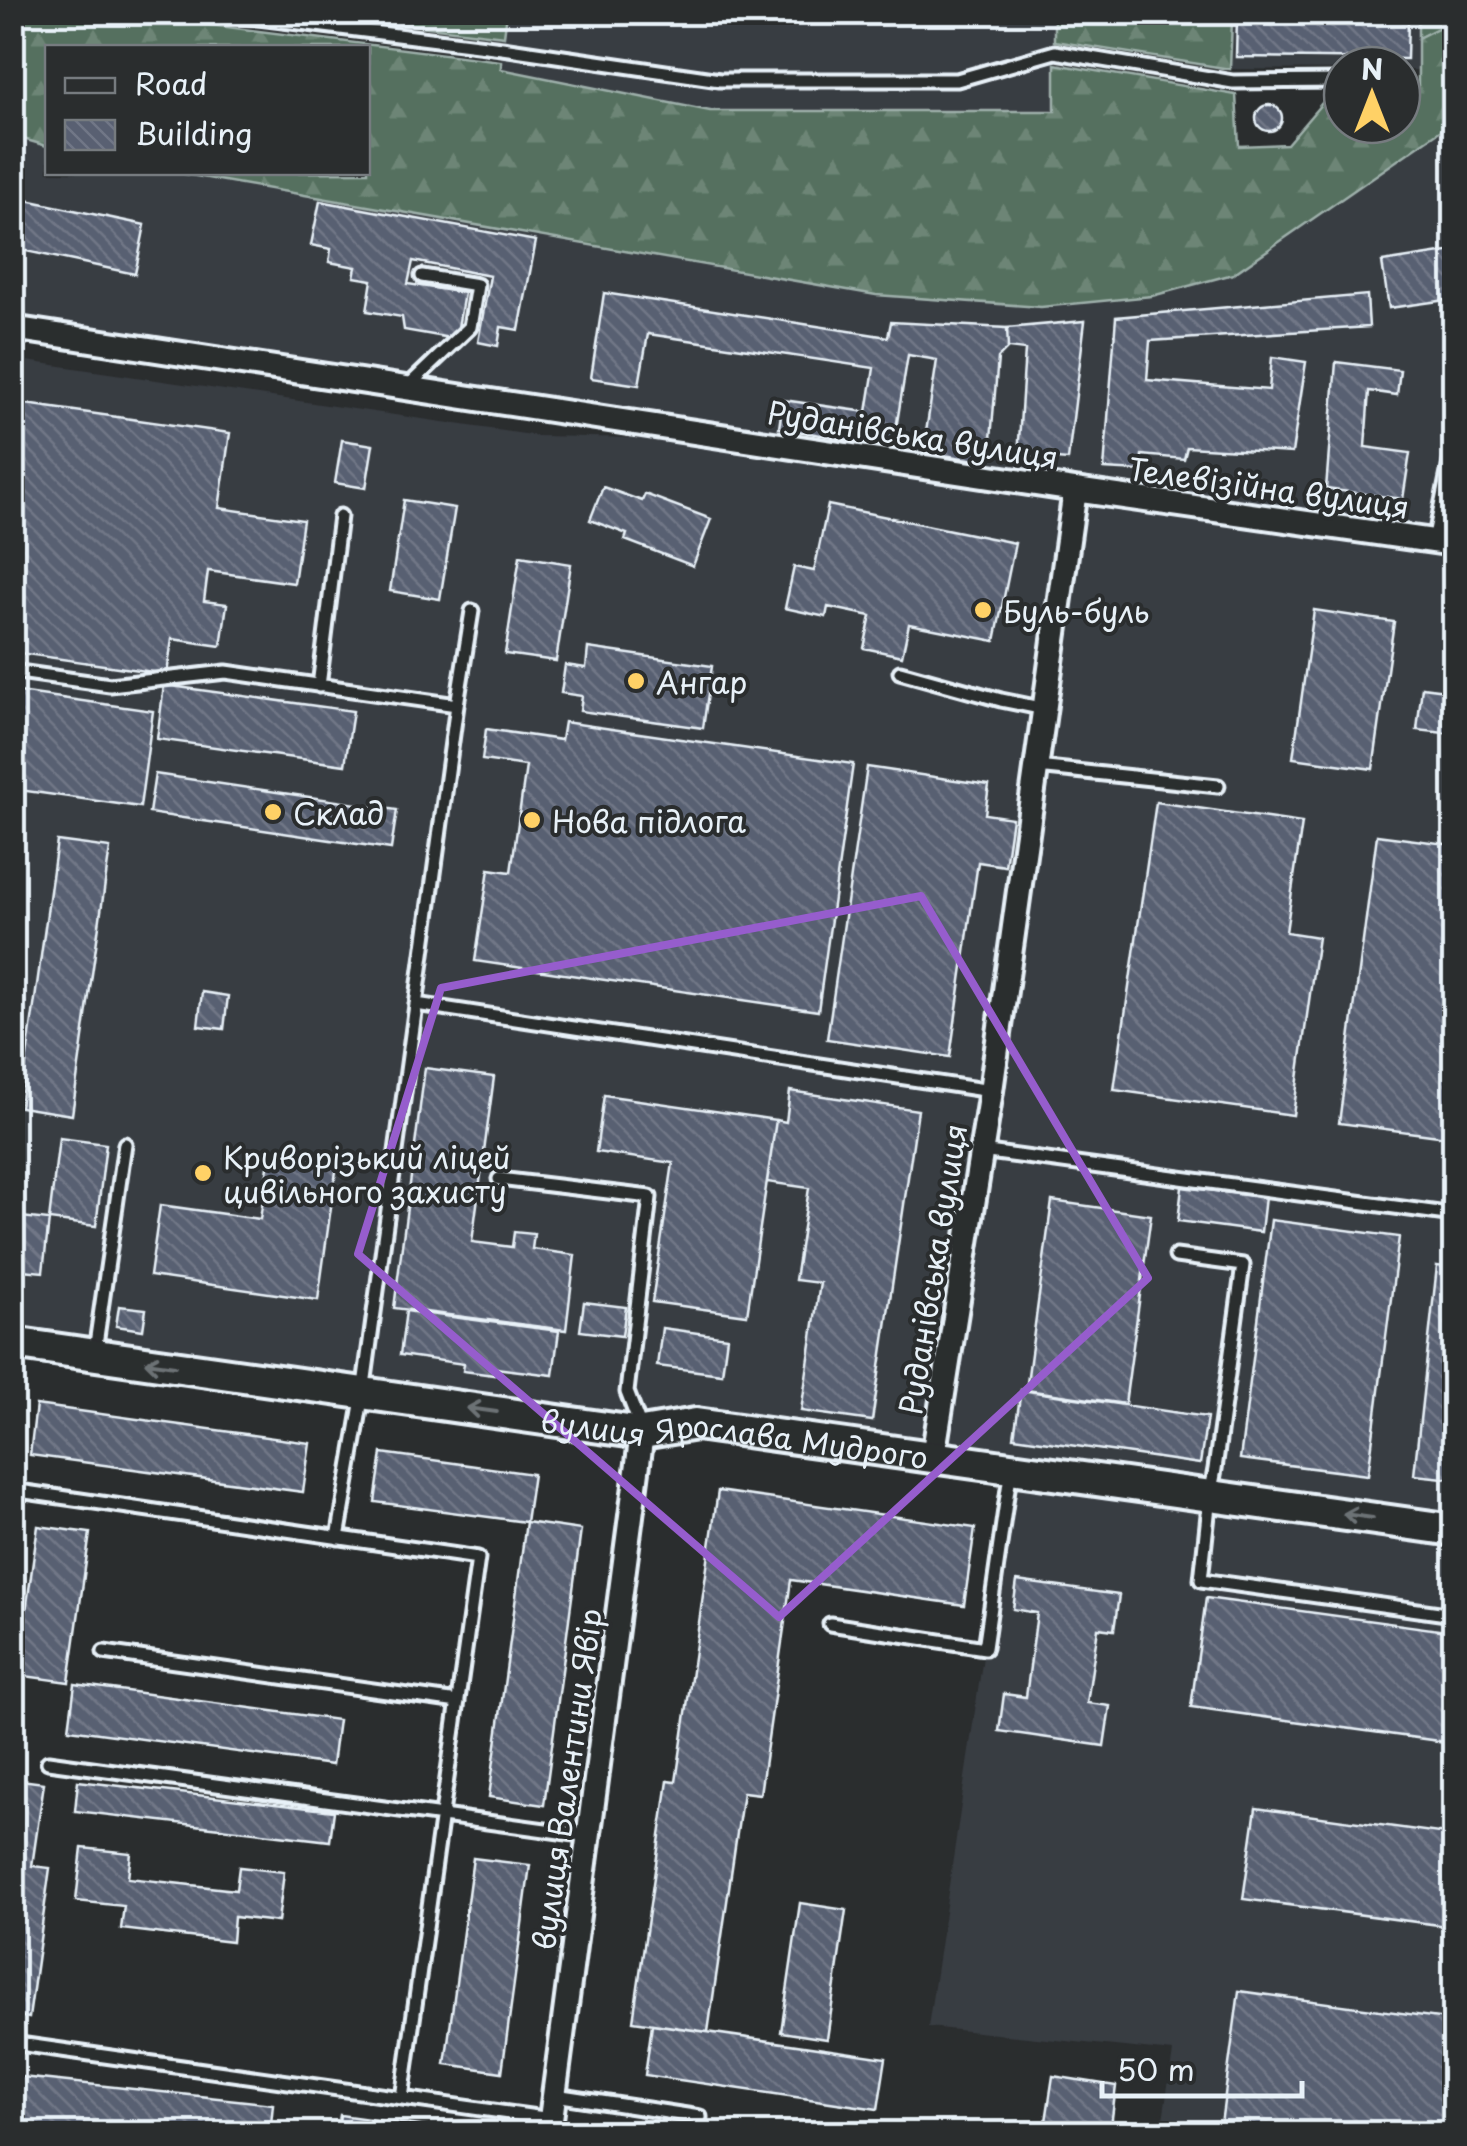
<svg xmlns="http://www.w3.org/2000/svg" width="1467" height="2146" viewBox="0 0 1467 2146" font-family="'Playpen Sans',sans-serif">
  <defs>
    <pattern id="forest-firs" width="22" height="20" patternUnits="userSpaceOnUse" patternTransform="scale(2.5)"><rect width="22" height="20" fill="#55705e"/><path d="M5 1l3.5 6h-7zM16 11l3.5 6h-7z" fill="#6d8576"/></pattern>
    <pattern id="building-back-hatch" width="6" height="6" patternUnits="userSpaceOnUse" patternTransform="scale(2.5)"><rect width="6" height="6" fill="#596072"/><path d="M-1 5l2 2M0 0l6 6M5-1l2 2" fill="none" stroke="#717787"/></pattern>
  </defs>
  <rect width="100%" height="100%" fill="#2a2d2e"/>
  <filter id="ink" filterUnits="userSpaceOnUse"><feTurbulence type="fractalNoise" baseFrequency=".01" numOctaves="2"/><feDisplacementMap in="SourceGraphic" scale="20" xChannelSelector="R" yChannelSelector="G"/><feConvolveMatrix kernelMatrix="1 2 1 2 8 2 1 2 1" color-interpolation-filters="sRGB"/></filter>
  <g filter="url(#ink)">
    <path fill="#383c42" d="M507,13H1418V70H1402V65H1342V70L1230,69L1232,20L1055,18L1056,111H710L500,69Z
      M1454,123V534L13,321L12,136L47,146L48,172L179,173L876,295L1041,307Z
      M13,359L538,436L692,439L1454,554V2133H1161L1173,2052L928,2027L1011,1468L13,1343Z"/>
    <path fill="#55705e" stroke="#9eb0ab" stroke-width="2.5" d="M312,13H507L504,36Z
      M1418,13H1454V20L1418,38Z"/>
    <path fill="url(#forest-firs)" stroke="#9eb0ab" stroke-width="2.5" d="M12,13H114L501,61V69L710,111H1055V64L1236,95L1239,146L1287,144L1328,96H1342V125H1402V96H1418V38L1454,20V123L1444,128L1233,274L1152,296L1041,307L876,295L179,173L368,172V48H48L47,146L13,136Z
      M1054,18L1232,20L1230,69L1054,41Z"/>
    <path fill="url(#building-back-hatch)" stroke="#e8f1f8" stroke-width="2.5" d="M1237,18L1408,20L1407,59L1236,57Z
      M1256 118a13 13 0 1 1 26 0a13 13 0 1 1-26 0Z
      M12,197L145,225L135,274L12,248Z
      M320,201L536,241L519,330L501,327L498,346L478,342L490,276L413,261L408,284L464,293L456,339L404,330L402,317L367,311L372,280L354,277L356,267L329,262L331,249L311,245Z
      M1454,251V299L1389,308L1382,262Z
      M604,293L888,337L891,322L1007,328L1008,348L998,358L989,462L923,452L937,360L908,355L893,447L779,428L783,400L867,412L874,368L648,334L639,385L591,378Z
      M1367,295L1369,327L1150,341L1147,380L1269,390L1272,357L1306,362L1292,453L1187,447L1184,459L1142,455L1140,471L1104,469L1116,317Z
      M1085,321L1068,460L1018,456L1025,350L1008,348L1007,328Z
      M1336,362L1400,370L1397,395L1369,391L1365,447L1410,453L1403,499L1326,489Z
      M12,402L230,433L219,508L303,520L294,583L208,571L204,601L227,604L221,646L172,639L167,674L12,652Z
      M342,440L373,445L366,488L335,483Z
      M603,487L642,501L645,494L711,519L693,566L625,540L627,534L590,520Z
      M404,500L455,508L440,599L390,591Z
      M828,505L1015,543L995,641L909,624L902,656L864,648L871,616L828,607L826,617L785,608L794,567L814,571Z
      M520,556L571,564L556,661L505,654Z
      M1314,610L1394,622L1373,769L1293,758Z
      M588,648L712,666L703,728L580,711L582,696L561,693L565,665L586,668Z
      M164,685L353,711L345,765L157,739Z
      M1422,687L1454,691V734L1417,730Z
      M12,691L153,711L140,807L12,789Z
      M564,722L853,764L818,1011L475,961L489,869L511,872L526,766L482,760L486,729L561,740Z
      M867,767L989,785L985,814L1012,818L1005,866L978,862L950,1057L827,1039Z
      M155,774L397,810L391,849L149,813Z
      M1156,802L1302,823L1286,932L1318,937L1293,1115L1114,1090Z
      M1377,835L1454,845V1138L1339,1123Z
      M57,841L110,848L72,1115L20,1107Z
      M202,992L228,996L224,1029L198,1026Z
      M425,1068L494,1077L472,1242L512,1247L514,1232L534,1234L532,1249L575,1255L566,1330L394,1308Z
      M790,1091L918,1110L872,1421L801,1411L820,1283L795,1280L809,1188L767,1182L776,1120L786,1122Z
      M604,1095L776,1120L747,1315L652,1302L673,1163L596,1152Z
      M59,1138L106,1144L96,1226L49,1220Z
      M270,1154L337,1164L318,1300L150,1276L160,1205L260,1219Z
      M1182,1187L1265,1197L1261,1232L1178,1221Z
      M1052,1201L1151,1215L1125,1404L1026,1390Z
      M12,1216L49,1220L43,1272L12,1269Z
      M1271,1220L1399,1237L1368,1475L1240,1459Z
      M1437,1266L1454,1268V1479L1414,1475Z
      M584,1302L626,1307L622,1336L580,1331Z
      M119,1306L146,1309L143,1330L116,1326Z
      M406,1311L559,1331L553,1375L495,1368L494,1375L463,1371L464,1364L400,1355Z
      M662,1328L727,1337L722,1374L657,1366Z
      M1021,1390L1207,1417L1200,1464L1014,1437Z
      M36,1405L310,1443L303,1492L30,1455Z
      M382,1453L533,1474L526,1522L375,1502Z
      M718,1491L975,1528L964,1605L791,1580L760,1794L743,1792L708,2032L633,2021L668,1781L676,1782Z
      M526,1522L581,1530L544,1805L489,1797Z
      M38,1526L90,1533L69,1682L17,1675Z
      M1017,1581L1119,1595L1114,1630L1098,1628L1087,1703L1110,1706L1104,1746L999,1731L1004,1694L1026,1697L1037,1613L1013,1609Z
      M1206,1598L1454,1632V1681L1446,1742L1191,1707Z
      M75,1684L338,1720L332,1765L69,1729Z
      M21,1780L44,1783L32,1866L50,1868L29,2018L12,2015V1841Z
      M78,1781L334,1811L330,1841L75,1811Z
      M1256,1808L1454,1835V1927L1243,1899Z
      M82,1848L131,1853L128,1878L236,1890L239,1867L284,1872L278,1922L234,1917L232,1942L121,1929L124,1906L76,1901Z
      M473,1858L530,1865L502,2072L445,2064Z
      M800,1903L846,1910L827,2039L781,2032Z
      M1239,1991L1454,2020V2134H1292L1221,2124Z
      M652,2024L886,2058L878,2109L645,2075Z
      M12,2076L273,2104L270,2134H92L12,2125Z
      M1053,2076L1116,2086L1110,2134H1044Z
      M340,2115L478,2134H337Z"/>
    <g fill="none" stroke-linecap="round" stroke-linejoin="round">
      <g stroke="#e8f1f8" stroke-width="19">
        <path id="lane" d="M210,12L502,48L720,80H957L1055,52L1233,82L1342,81
          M1402,81H1403
          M406,388L470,327L477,285L422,276
          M1434,541L1454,443
          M12,671L110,685L226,672L457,705L363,1393L338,1538
          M900,672L1001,700L1045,709
          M319,686L340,516
          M457,705L472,611
          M1037,767L1218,786
          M416,1004L991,1091
          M981,1151L1454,1215
          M499,1179L650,1197L627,1392L642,1431
          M1176,1256L1243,1265L1215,1469L1210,1496L1201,1580L1454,1615
          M95,1351L125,1144
          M12,1490L478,1558L402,2098
          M830,1624L985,1648L1011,1468
          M104,1652L458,1702
          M48,1762L589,1836
          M12,2043L551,2119
          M555,2095L700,2117L697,2134"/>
      </g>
      <g stroke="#e8f1f8" stroke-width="30">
        <path id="street" d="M12,328L1075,490L991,1091L933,1457
          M1075,490L1454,544
          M549,2134L642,1433"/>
      </g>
      <g stroke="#e8f1f8" stroke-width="38">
        <g id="secondary">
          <path id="s1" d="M12,1343L642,1433L696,1424L1454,1530"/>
        </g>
      </g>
      <use href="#lane" stroke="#2a2d2e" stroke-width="11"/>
      <use href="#street" stroke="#2a2d2e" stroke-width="22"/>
      <use href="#secondary" stroke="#2a2d2e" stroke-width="30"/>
    </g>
    <defs><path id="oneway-shaft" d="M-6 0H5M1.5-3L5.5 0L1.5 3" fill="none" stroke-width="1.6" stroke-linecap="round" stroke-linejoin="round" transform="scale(2.5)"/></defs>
    <g stroke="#6c7275">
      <use href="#oneway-shaft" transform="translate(160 1364) rotate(-172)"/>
      <use href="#oneway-shaft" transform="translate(482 1410) rotate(-172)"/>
      <use href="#oneway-shaft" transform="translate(1358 1516) rotate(-172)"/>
    </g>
  </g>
  <path fill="none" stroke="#965dcd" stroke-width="8" stroke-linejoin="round" d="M921,896L1148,1278L779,1617L358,1254L441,988Z"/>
  <g fill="#ffd166" stroke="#2a2d2e" stroke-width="4">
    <circle cx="983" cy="610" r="10"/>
    <circle cx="636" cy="681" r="10"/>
    <circle cx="273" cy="812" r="10"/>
    <circle cx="532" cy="820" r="10"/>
    <circle cx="203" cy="1173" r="10"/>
  </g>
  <g text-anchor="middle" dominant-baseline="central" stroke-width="8" stroke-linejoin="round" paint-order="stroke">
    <g font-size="30" fill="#e8f1f8" stroke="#2a2d2e">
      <text transform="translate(913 434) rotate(9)">Руданівська вулиця</text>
      <text transform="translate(1269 487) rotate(8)">Телевізійна вулиця</text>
      <text transform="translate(932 1269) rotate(-81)">Руданівська вулиця</text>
      <text stroke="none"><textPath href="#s1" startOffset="730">вулиця Ярослава Мудрого</textPath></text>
      <text transform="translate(566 1779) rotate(-82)">вулиця Валентини Явір</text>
    </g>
    <g font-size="30" fill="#e8f1f8" stroke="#2a2d2e" text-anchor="start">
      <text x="1003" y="610">Буль-буль</text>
      <text x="656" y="681">Ангар</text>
      <text x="293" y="812">Склад</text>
      <text x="552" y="820">Нова підлога</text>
      <text x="223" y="1156">Криворізький ліцей<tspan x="223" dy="34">цивільного захисту</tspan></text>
    </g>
  </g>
  <rect width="1467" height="2146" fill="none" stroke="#2a2d2e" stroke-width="50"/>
  <rect x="25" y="25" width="1417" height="2096" fill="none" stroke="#e8f1f8" stroke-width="4" filter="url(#ink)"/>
  <rect x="45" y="45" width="325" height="130" fill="#2a2d2e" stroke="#767b7f" stroke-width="2.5"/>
  <rect x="65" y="78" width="50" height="15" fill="#2a2d2e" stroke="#767b7f" stroke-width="2.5"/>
  <text x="135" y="95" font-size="30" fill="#e8f1f8">Road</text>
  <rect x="65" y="120" width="50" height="30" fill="url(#building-back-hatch)" stroke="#767b7f" stroke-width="2.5"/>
  <text x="135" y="145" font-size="30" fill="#e8f1f8">Building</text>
  <g transform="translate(1372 95)"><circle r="48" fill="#2a2d2e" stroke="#767b7f" stroke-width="2.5"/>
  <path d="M0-8L18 38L0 25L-18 38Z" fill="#ffd166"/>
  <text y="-15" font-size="28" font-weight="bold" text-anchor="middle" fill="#e8f1f8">N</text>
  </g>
  <path d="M1102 2081v15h200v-15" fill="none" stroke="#e8f1f8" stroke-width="5"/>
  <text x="1117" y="2081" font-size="30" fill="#e8f1f8" stroke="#2a2d2e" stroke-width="8" paint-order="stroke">50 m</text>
</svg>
